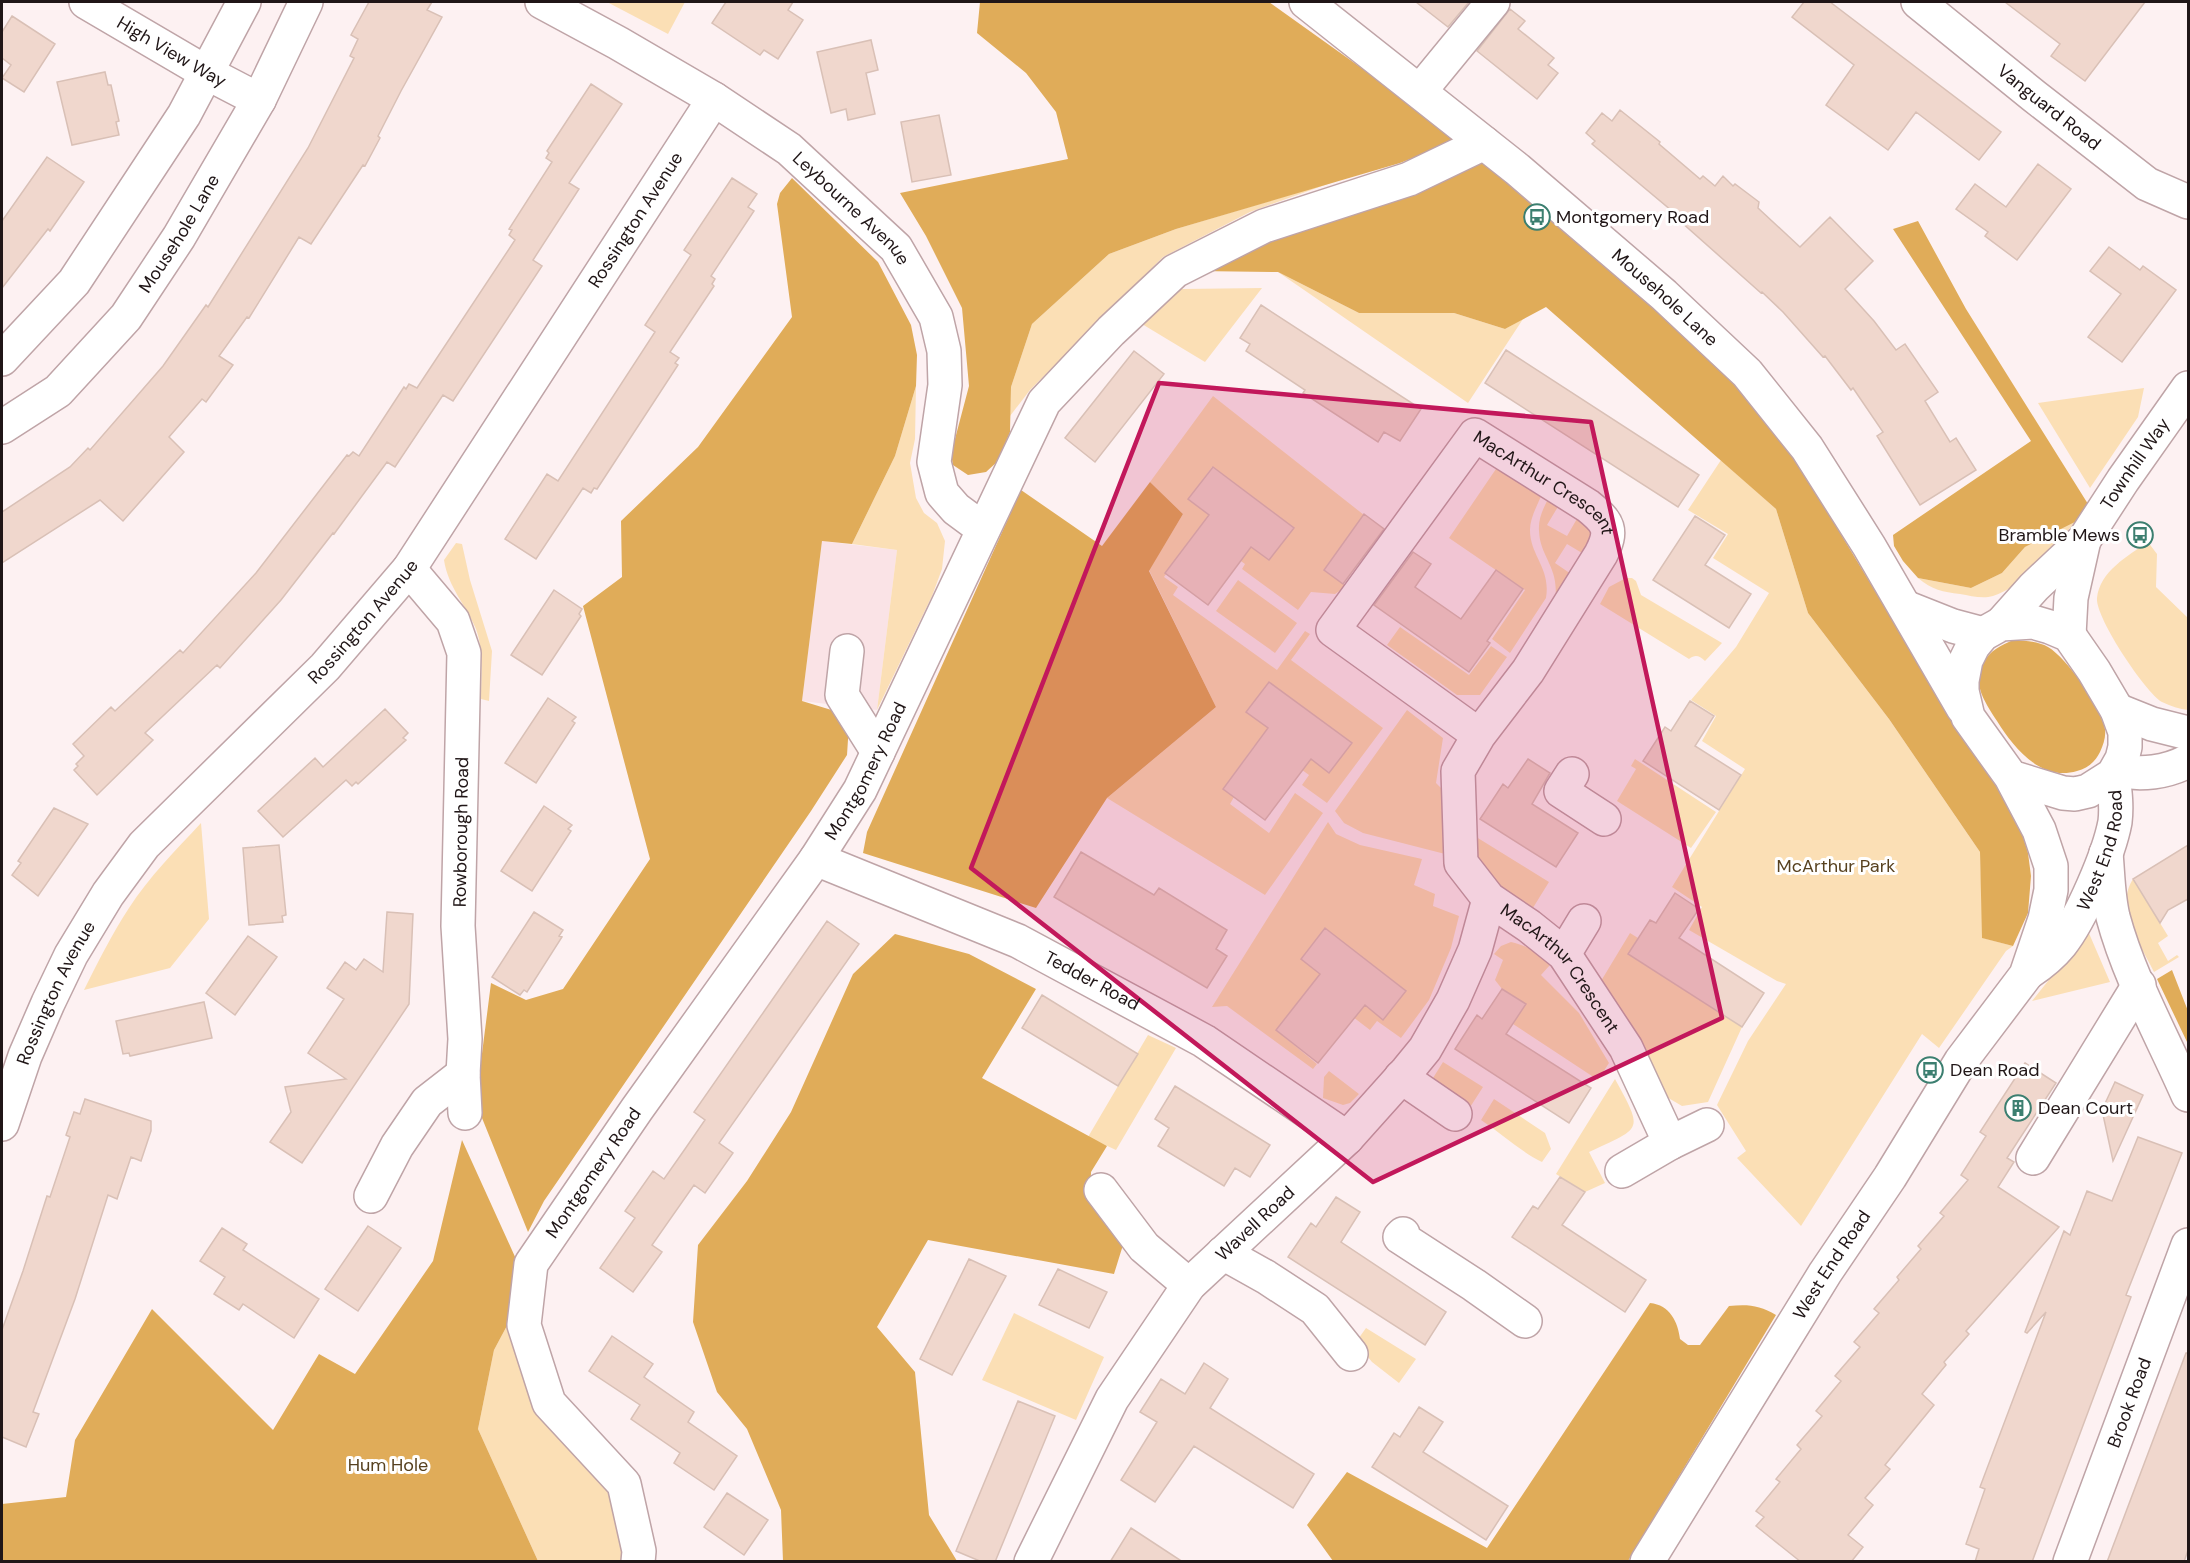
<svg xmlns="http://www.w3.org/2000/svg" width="2190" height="1563" viewBox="0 0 2190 1563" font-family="'DM Sans',sans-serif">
  <rect width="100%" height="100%" fill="#fdf1f2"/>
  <path fill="#fae3e6" d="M822,541L897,550L877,710L802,701Z"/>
  <path fill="#fbdfb5" d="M607,2H685L668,34Z
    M1339,180L1250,212L1163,257L1030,390L1010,416L1011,387L1032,324L1109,254L1176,229Z
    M1278,272L1359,313H1454L1505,329L1523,319L1468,403Z
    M1262,288L1205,362L1142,324L1171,294L1182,289Z
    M916,386L915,439L910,463L916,498L924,513L937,523L945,541L942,569L932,596L877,710L897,550L852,544L895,456Z
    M2144,388L2138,417L2090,488L2038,403Z
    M1213,396L1364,515L1324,570L1347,586L1335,594L1311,592L1298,610L1242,569L1245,564L1224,549L1235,535L1269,560L1293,527L1212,467L1189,499L1224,526L1198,530L1164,577L1178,587L1173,595L1277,670L1305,631L1310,634L1291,660L1383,728L1327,803L1302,785L1309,775L1287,759L1294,747L1329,772L1351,743L1247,712L1282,739L1254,746L1223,789L1234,797L1230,804L1269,833L1295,793L1323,813L1265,895L1107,798L1216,707L1149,570L1183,514L1150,482Z
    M1721,460L1776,509L1808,613L1889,719L1980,852L1983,938L2013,946L2006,951L1939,1048L1922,1034L1801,1226L1737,1158L1746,1151L1717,1105L1748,1041L1786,984L1777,981L1689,930L1702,907L1672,887L1745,769L1702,741L1716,716L1691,700L1736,647L1769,593L1713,558L1728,534L1688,510Z
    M1498,466L1542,494C1537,506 1530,518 1530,530C1530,556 1551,568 1546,598L1510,653L1492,639L1525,590L1449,538Z
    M1548,499L1559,505L1547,525L1567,536L1578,517C1595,532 1592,536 1587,556L1567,544L1555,563L1574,576L1555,601C1560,567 1540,558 1539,531C1538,519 1543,509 1548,499Z
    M2075,522C2054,547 2025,586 1993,596C1983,599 1971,596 1960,594C1943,592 1932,590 1918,578L1971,588L2002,573L2025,547Z
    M2148,542L2157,554L2156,587L2188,618V710C2180,709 2170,706 2162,702C2145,692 2095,617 2097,598C2100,571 2128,556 2148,542Z
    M456,543L462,544L470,580L492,651L489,701L481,699C481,676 484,651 476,629C466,605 448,587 444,560Z
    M1626,578H1632L1636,581L1641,595L1722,643L1705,661C1699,656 1696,654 1689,659L1600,604L1609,587Z
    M1238,580L1297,623L1275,653L1216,611Z
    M1400,627L1469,675L1491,646L1507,657L1480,695H1457L1387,645Z
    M1407,710L1443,738L1436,783L1442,789L1449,855L1363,833L1344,823L1335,811Z
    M1635,759L1716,812L1691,848L1617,801L1636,769L1631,766Z
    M1328,822L1336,834L1360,845L1422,859L1414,885L1435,894L1433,906L1459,916L1451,948L1429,1000L1401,1038L1377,1021L1370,1030L1340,1007L1406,991L1325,928L1301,959L1334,985L1276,1030L1317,1064L1313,1069L1227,1006L1212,1007Z
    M201,823L209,919L170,968L84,990C98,962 112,934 129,908C149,877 176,850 201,823Z
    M1473,835L1549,882L1531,911L1520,904L1476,866Z
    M2133,879L2168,936L2158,943L2168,961L2177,955L2179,957L2154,972C2141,945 2114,908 2133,879Z
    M2088,931L2110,982L2032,1001Z
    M1630,933L1638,938L1628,954L1742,1027L1708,1102L1682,1106L1665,1096L1601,981Z
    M1511,942C1528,946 1538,952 1550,965L1541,975L1579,1013L1609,1063L1598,1080L1513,1024L1525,1004L1502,989L1495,980L1503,960L1494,954L1501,946Z
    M1148,1035L1176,1048L1116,1150L1088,1137Z
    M1443,1062L1483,1087L1467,1112L1428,1086Z
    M1329,1071L1359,1094L1350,1103L1343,1105L1323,1098L1324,1077Z
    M1615,1079C1644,1132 1642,1127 1589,1152L1605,1183L1585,1192L1556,1174Z
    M1494,1099L1545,1133L1551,1149L1542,1162C1521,1152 1501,1133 1481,1120Z
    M1014,1313L1104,1357L1076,1420L982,1380Z
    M511,1318L520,1371L541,1416L602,1482L620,1516L631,1561H538L478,1429L494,1350Z
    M1366,1328L1416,1359L1399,1383L1372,1362L1356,1342Z"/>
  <path fill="#e0ac59" d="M980,2H1269L1461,139L1400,163L1176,229L1109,254L1032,324L1011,387L1010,432L998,461L986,472L968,475L953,465L951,454L969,386L962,308L926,236L900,193L1068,159L1056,112L1026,73L977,33Z
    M1482,156L1737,380L1795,458L1954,722L1996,786L2021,830L2028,853L2031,876L2028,913L2013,946L1982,938L1980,852L1889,719L1808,613L1776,509L1546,307L1505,329L1454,313H1359L1278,272L1197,271L1267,235Z
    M792,178L878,262L911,325L917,355L916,386L895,456L852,544L822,541L802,701L838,712L849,724L847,755L811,811L544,1201L528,1232L480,1113L479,1077L491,983L526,1000L563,989L650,859L583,606L622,577L621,521L698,447L792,317L777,204L780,193Z
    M1918,221L1966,309L2088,504L2075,522L2025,547L2002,573L1971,588L1918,578L1903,561L1894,546L1893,535L2031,441L1893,229Z
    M1150,482L1183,514L1149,571L1216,707L1107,798L1036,908L863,853L867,832L1021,490L1102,546Z
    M2013,640C2025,641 2038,641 2048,647C2068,659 2097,703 2104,725C2107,734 2104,743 2100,752C2095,762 2088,768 2077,771C2041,782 2014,748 1997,721C1991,712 1983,700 1980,689C1978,681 1981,669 1984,662C1989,651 2002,645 2013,640Z
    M895,934L969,954L1036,989L982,1078L1107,1146L1091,1172L1090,1202L1123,1245L1114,1274L928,1240L877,1327L915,1372L929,1515L957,1561H783L781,1510L747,1429L717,1392L693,1322L698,1245L747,1181L791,1112L853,974Z
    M2172,970L2188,1011V1044L2157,979Z
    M462,1140L516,1259L511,1318L494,1350L478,1429L538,1561H2V1504L66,1497L75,1440L152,1309L273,1430L319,1354L355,1374L433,1261Z
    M1650,1303C1670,1305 1678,1322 1680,1339L1688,1345H1700L1729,1306C1747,1304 1760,1305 1776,1315L1628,1561H1333L1307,1525L1347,1472L1487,1548Z"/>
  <path fill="#f0d7cd" stroke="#d9c0b6" stroke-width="1.5" d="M369,2H432L427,10L442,17L401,91L378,136L380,138L365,166L363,165L311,244L299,237L249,318L247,317L219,356L233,365L206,402L202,399L169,437L184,452L123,521L100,500L2,563V512L70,467L88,448L90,450L163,366L206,305L208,307L308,148L354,58L350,56L358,39L351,35Z
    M726,2H793L788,10L803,20L778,59L764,50L760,55L712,23Z
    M1416,2H1469L1448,27Z
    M1804,2H1830L2001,132L1979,160L1916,112L1888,150L1826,105L1854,65L1792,17Z
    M2005,2H2145L2085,81L2051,56L2060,44Z
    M1510,9L1525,21L1518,29L1554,58L1548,65L1558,73L1537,99L1477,51Z
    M12,16L55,44L24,92L2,78L11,65L2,58V32Z
    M871,40L878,70L866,73L875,114L848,120L846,109L831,113L817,52Z
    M105,72L108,85H111L119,121L116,122L119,135L72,145L57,82Z
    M591,84L622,104L569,183L579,189L533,260L542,266L453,401L443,395L395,467L387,462L334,534L333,533L281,600L220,668L217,665L145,733L153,740L97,795L74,770L78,766L76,764L84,756L73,744L111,707L115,711L180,650L183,653L256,573L347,455L349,456L353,452L359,456L404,387L406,389L409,384L417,388L515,240L509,235L512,230L509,229L552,162L546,158L549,153L547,151Z
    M1620,110L1660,142L1659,144L1700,179L1703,176L1715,186L1723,176L1733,186L1735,184L1759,202L1758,208L1800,247L1830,217L1873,261L1845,289L1874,321L1896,350L1905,344L1938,392L1925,401L1950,442L1956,438L1976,470L1920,505L1877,436L1883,432L1853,388L1851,390L1825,356L1823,357L1783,312L1762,292L1761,293L1671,213L1672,211L1592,144L1595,141L1586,133L1602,113L1612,121Z
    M939,115L951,175L912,182L901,122Z
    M47,157L84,182L50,231L48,229L2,288V221Z
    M2038,164L2071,189L2017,260L1985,236L1988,232L1956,209L1975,184L2006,207Z
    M732,178L757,194L748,207L754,211L711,276L715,279L712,284L714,286L670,352L679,358L675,363L678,365L597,489L594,488L591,493L583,488L536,559L505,539L547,474L558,481L655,332L645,325L691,255L684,250Z
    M2109,247L2140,270L2143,266L2176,290L2122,362L2088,337L2121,294L2090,271Z
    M1261,305L1421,409L1400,441L1384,432L1378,442L1303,393L1305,390L1246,351L1250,344L1240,338Z
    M1506,350L1699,475L1678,507L1485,383Z
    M1134,351L1164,374L1095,462L1065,438Z
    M1213,467L1294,528L1269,560L1251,547L1208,605L1165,573L1209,515L1188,499Z
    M1364,514L1384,529L1343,584L1324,570Z
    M1695,516L1725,535L1705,565L1751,594L1729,628L1653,580Z
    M1413,552L1431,564L1415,587L1461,619L1496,570L1523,589L1487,641L1490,643L1469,672L1374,605Z
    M554,590L582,609L579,614L581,616L542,675L511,655Z
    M1269,682L1352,743L1329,773L1311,759L1265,820L1223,789L1268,728L1246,712Z
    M548,698L576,717L572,721L575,723L536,783L505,763Z
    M1690,701L1714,716L1695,746L1741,775L1719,810L1643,761L1665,727L1671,731Z
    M385,709L408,733L403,738L406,740L358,784L356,782L352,786L346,780L283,837L258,811L315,758L323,767Z
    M1528,759L1550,773L1532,804L1578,833L1556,867L1480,819L1503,784L1508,788Z
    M544,806L572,825L568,829L571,831L532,891L501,871Z
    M54,808L88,824L38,896L12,875L21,863L18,861Z
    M279,845L286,915L282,916L283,922L249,925L243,848Z
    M2188,845V899L2168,910L2160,923L2133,879Z
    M1081,852L1154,895L1159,888L1227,930L1216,949L1227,956L1207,988L1054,897Z
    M1675,893L1699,909L1679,938L1764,993L1742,1027L1628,954L1650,920L1656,923Z
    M387,912L413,914L409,1004L302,1163L270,1142L291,1112L285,1087L346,1079L308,1053L344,999L327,988L345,962L356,970L364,959L383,972Z
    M534,912L563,930L559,936L562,937L527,992L524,990L520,995L492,977Z
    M827,921L859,944L719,1143L733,1153L705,1193L694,1185L652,1245L662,1252L633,1292L600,1268L635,1218L625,1211L653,1171L664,1179L685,1149L705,1120L694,1112Z
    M1325,928L1406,991L1383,1020L1365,1005L1318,1063L1276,1030L1320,974L1301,959Z
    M248,936L277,957L235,1015L206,993Z
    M1502,989L1526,1004L1506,1034L1591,1088L1569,1123L1455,1049L1477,1015L1482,1019Z
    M1042,995L1138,1054L1118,1086L1022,1028Z
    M204,1002L212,1038L130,1056L129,1053L123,1054L116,1021Z
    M2025,1063L2056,1083L2007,1158L2014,1162L1998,1187L2059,1227L1966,1331L1969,1334L1944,1362L1946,1365L1922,1394L1934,1405L1885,1465L1890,1469L1865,1498L1873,1505L1848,1535L1863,1547L1851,1562H1801L1756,1526L1764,1517L1756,1511L1780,1482L1776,1479L1801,1449L1797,1445L1822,1416L1816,1411L1841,1381L1835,1376L1860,1347L1854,1342L1879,1313L1874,1309L1899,1280L1897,1277L1921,1249L1918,1246L1944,1216L1940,1213L1968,1180L1961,1175L1986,1136L1980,1132Z
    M2115,1082L2143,1095L2113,1161L2102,1110Z
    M1175,1086L1270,1145L1250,1177L1235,1168L1224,1186L1158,1146L1169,1128L1155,1119Z
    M85,1099L151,1121V1131L141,1161L131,1157L117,1199L108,1195L75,1299L33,1412L39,1414L26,1447L2,1437V1330L23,1271L47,1196L50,1197L70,1137L66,1135L74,1112L80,1114Z
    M2138,1137L2182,1153L2126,1295L2131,1297L2032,1562H1975L1979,1549L1966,1544L1985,1489L1980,1487L2046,1312L2027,1333L2025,1332L2064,1231L2070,1235L2087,1191L2112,1201Z
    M1560,1177L1585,1192L1562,1225L1646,1280L1625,1312L1512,1237L1533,1206L1538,1209Z
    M1336,1197L1360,1212L1341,1242L1446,1312L1425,1345L1288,1257L1311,1223L1316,1227Z
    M368,1226L401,1248L358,1311L325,1289Z
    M222,1228L247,1244L243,1250L319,1299L294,1338L243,1304L239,1310L214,1294L225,1277L200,1261Z
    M969,1259L1006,1276L952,1375L920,1359Z
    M1058,1269L1107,1292L1089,1328L1039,1305Z
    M612,1336L653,1364L644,1377L694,1412L688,1422L737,1456L714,1490L674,1463L680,1453L631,1419L640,1405L589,1371Z
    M2186,1353H2188V1550L2184,1562H2107Z
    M1204,1363L1228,1379L1210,1408L1314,1474L1293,1508L1194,1446L1155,1502L1121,1480L1157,1422L1140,1412L1161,1379L1185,1394Z
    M1018,1401L1055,1416L995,1562H982L956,1551Z
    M1419,1407L1443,1422L1423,1452L1508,1506L1486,1540L1372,1467L1394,1433L1400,1437Z
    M727,1493L768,1520L744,1555L704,1527Z
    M1131,1528L1183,1562H1110Z"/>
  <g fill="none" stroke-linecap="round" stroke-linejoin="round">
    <g stroke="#bfa4a7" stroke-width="36">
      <g id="minor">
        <path id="s1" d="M86,2L207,73L259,100"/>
        <path id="s2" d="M542,2L618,43L714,99L789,149L896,248L936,317L944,351L945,385L934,462L942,493L956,509L983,529"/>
        <path id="s3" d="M1306,2L1517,169L1664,295L1747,373L1807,448L1869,546L1963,708"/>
        <path id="s4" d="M1918,2L2034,96L2147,184L2188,202"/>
        <path d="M1420,91L1493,2"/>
        <path d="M2,359L74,282L184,115L244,2"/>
        <path id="s5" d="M2,427L58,391L126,317L179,237L259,100L306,2"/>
        <path d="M409,569L453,621L464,653L458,926L465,1039L463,1074L465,1113"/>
        <path d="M1905,607L1953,626L1983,634"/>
        <path id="s6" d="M2001,624L2034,587L2084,540L2123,480L2188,388"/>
        <path d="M2069,635L2071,598L2084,540"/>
        <path d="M847,651L842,695L878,752"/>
        <path d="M2117,710L2152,724L2188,733"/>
        <path id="s7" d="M1479,735L1333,630L1475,435L1588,506C1609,523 1613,530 1601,554L1528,671L1479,735L1458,771L1461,863L1489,899L1529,926L1564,954L1626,1048L1670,1143"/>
        <path d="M2117,770C2141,776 2167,772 2188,761"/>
        <path d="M1572,774L1561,791L1604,819"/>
        <path d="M2106,853C2108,875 2108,896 2113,917C2129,977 2163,1038 2188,1095"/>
        <path id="s8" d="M816,859L1018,941L1204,1041L1347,1138"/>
        <path d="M1564,954L1584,921"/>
        <path id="s9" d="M2029,972C2041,964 2052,955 2061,944C2081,919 2109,854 2115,822C2117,806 2115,791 2113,775"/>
        <path d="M1401,1077L1455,1114"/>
        <path id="s10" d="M2,1124L25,1056L48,1003L71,955L108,894L144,845L325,667L409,569L714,99"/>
        <path d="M2033,1158L2139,985"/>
        <path d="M1622,1171L1670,1143L1707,1125"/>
        <path d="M1101,1190L1144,1247L1189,1285"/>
        <path d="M371,1196L397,1146L427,1102L463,1074"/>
        <path d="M1403,1234L1400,1237L1474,1285L1525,1321"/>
        <path d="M1223,1253L1266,1277L1315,1309L1351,1354"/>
        <path id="s11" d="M638,1562L639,1551L624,1484L549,1403L524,1325L531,1264L637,1109L816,859L860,790L1044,402L1111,331L1175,271L1264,226L1409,179L1484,143"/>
        <path id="s12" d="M1031,1562L1112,1399L1189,1285L1347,1138L1407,1071L1425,1049L1453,1000L1475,950L1489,899"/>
        <path id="s13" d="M1647,1562L1825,1273L1890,1177L1961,1061L2026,975L2045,919L2051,890V866L2039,830L2011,777L1968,717L1962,691V681L1966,660L1973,646L1983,634L2001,624L2033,622L2050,627L2069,635L2094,671L2117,710L2125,732V747L2122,759L2113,775L2088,791L2075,794L2063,793L2011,777"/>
        <path id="s14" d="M2070,1562L2188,1245"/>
      </g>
    </g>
    <use href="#minor" stroke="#fff" stroke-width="33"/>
  </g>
  <path fill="#c2185b" fill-opacity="0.2" stroke="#c2185b" stroke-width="4.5" stroke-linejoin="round" d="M1159,383L1591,422L1722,1018L1373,1182L971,868Z"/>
  <defs>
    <g id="bus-ring" transform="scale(1.35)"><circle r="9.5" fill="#fff" stroke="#3c7f70" stroke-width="1.5"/><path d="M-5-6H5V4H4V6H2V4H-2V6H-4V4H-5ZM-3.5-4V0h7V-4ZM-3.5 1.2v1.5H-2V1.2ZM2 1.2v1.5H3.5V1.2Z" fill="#3c7f70"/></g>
    <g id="building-ring" transform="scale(1.35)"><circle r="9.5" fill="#fff" stroke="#3c7f70" stroke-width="1.5"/><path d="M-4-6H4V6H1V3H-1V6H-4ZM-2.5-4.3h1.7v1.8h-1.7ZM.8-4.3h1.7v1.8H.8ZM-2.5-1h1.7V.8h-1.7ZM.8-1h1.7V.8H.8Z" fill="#3c7f70"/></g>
  </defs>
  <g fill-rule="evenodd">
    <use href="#bus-ring" x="1537" y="217"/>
    <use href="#bus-ring" x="2140" y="535"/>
    <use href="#bus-ring" x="1930" y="1070"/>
    <use href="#building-ring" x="2018" y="1108"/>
  </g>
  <g text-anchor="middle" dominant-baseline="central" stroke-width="6" stroke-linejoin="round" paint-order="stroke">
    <g font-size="18" fill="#201617" stroke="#fff">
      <text stroke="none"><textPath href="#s1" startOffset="99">High View Way</textPath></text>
      <text stroke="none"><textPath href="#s4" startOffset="168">Vanguard Road</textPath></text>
      <text stroke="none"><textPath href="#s2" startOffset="374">Leybourne Avenue</textPath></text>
      <text stroke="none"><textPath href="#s10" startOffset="1114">Rossington Avenue</textPath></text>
      <text stroke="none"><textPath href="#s5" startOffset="266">Mousehole Lane</textPath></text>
      <text stroke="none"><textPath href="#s3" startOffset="465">Mousehole Lane</textPath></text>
      <text stroke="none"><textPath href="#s6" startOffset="210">Townhill Way</textPath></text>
      <text stroke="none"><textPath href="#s7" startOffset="506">MacArthur Crescent</textPath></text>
      <text stroke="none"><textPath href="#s10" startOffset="628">Rossington Avenue</textPath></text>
      <text stroke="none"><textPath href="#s11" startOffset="930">Montgomery Road</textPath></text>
      <text transform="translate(461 832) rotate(-89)">Rowborough Road</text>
      <text stroke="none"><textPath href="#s9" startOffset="146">West End Road</textPath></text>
      <text stroke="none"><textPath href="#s7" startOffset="1110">MacArthur Crescent</textPath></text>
      <text stroke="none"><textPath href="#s8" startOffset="302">Tedder Road</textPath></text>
      <text stroke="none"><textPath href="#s10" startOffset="142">Rossington Avenue</textPath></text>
      <text stroke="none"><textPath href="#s11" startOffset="444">Montgomery Road</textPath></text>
      <text stroke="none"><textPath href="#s12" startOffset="410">Wavell Road</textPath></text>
      <text stroke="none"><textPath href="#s13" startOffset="350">West End Road</textPath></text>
      <text stroke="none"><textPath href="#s14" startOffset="170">Brook Road</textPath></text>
    </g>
    <g font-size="18" fill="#201617" stroke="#fff" text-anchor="start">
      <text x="1556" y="217">Montgomery Road</text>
      <text x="2120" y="535" text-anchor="end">Bramble Mews</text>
      <text x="1950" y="1070">Dean Road</text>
      <text x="2038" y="1108">Dean Court</text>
    </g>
    <g font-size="18" fill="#57411f" stroke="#fff">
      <text x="1836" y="866">McArthur Park</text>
      <text x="388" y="1465">Hum Hole</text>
    </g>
  </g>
  <rect width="2190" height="1563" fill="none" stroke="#201617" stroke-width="6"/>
</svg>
